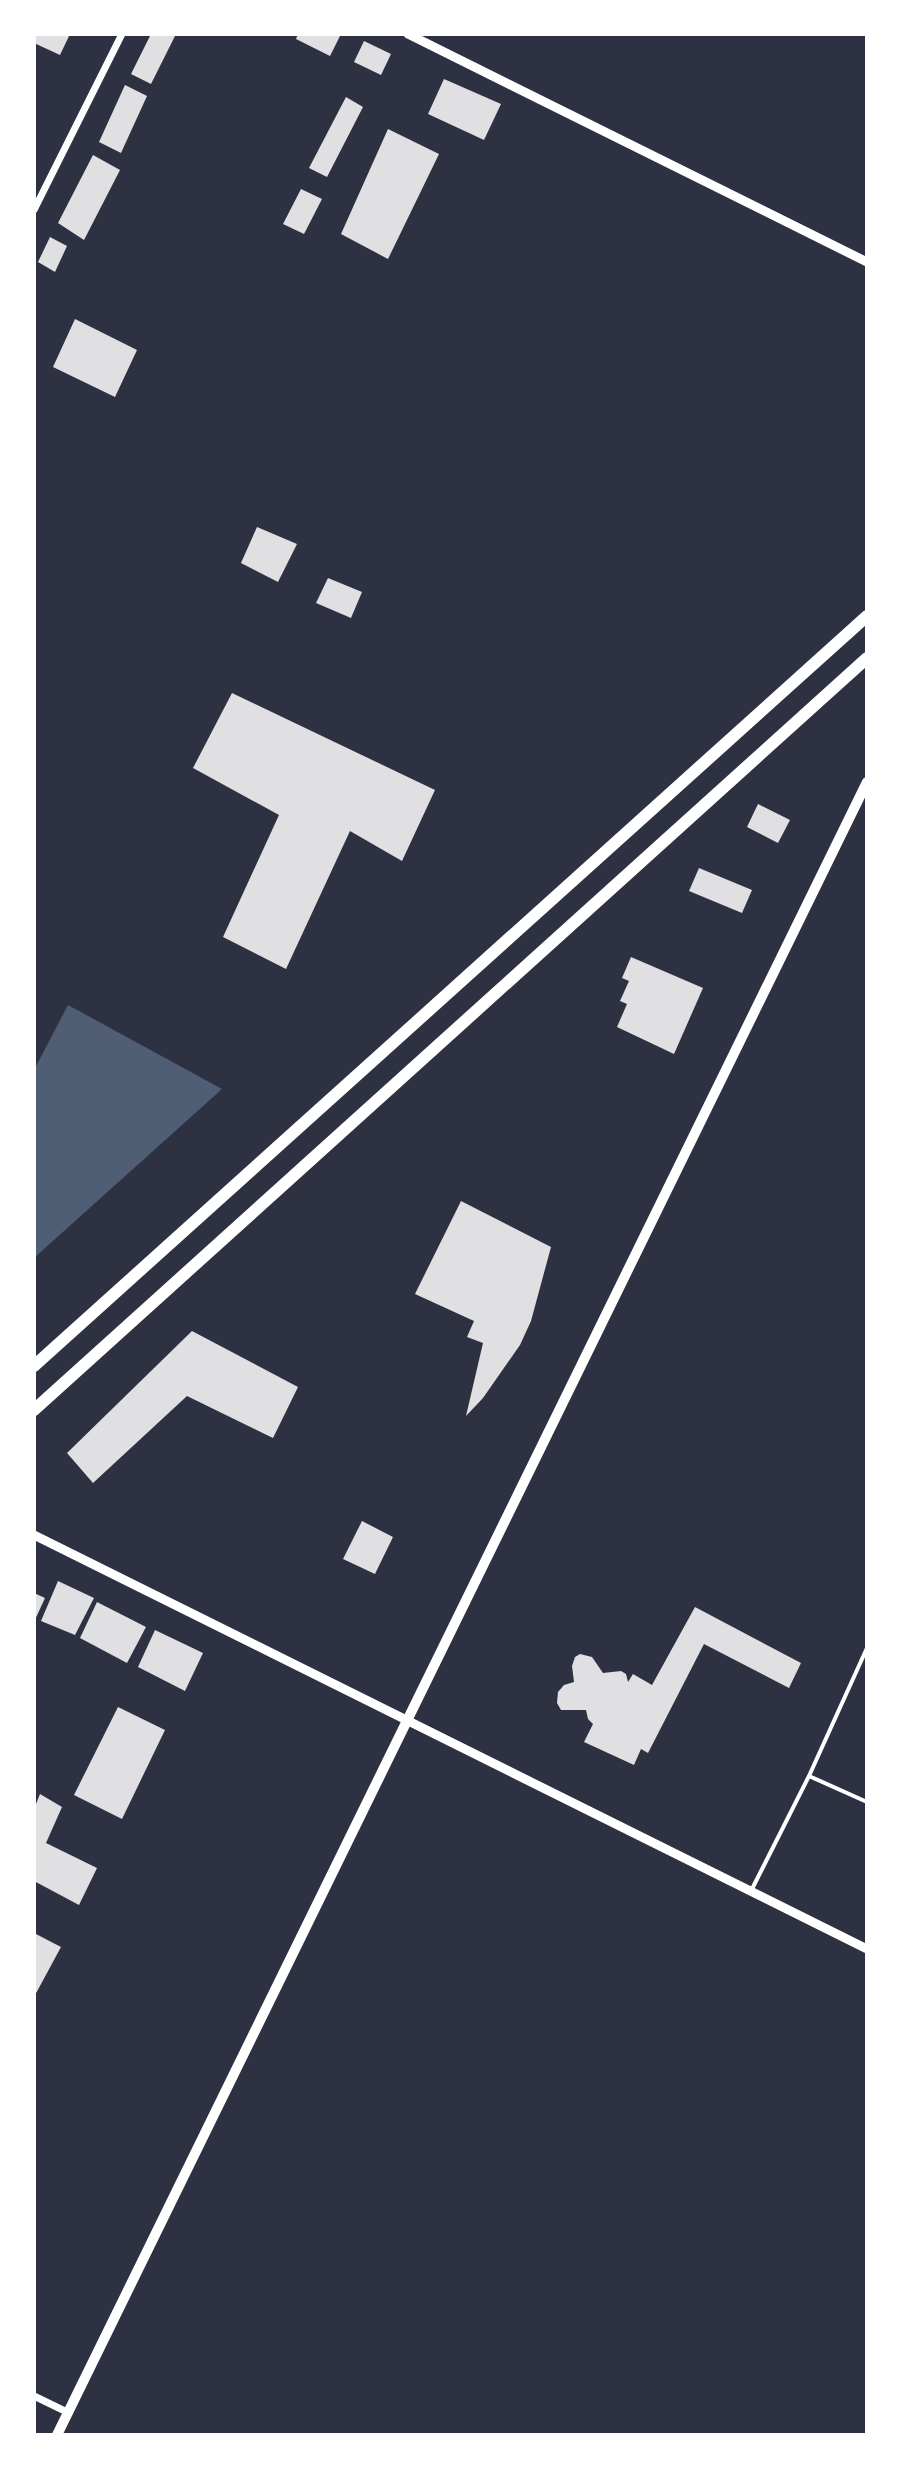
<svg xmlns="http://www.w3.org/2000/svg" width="901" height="2469" viewBox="0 0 901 2469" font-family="'Sofia Sans Condensed',sans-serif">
  <rect width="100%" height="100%" fill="#2d3142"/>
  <path fill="#4f5d75" d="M68,1005L222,1089L34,1258V1070Z"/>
  <path fill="#e0e0e3" d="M34,34H70L60,55L34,43Z
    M151,34H176L151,84L131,74Z
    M298,34H341L330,56L296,39Z
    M364,41L391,54L381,75L354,62Z
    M444,79L501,104L484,140L428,114Z
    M125,85L147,96L121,153L99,142Z
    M346,97L363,107L327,177L309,168Z
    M388,129L439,154L388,259L341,234Z
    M93,155L120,170L84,240L58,223Z
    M301,189L322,199L304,234L283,224Z
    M50,237L67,246L55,272L38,262Z
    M75,319L137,350L115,397L53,367Z
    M257,527L297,544L278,582L241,563Z
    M328,578L362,592L351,618L316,603Z
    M232,693L435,790L402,861L350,831L286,969L223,937L279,815L193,768Z
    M758,804L790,820L778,843L747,827Z
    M699,868L752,890L742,913L689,891Z
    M631,957L703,988L674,1054L617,1027L627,1004L620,1001L629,981L622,978Z
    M461,1201L551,1247L531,1321L520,1345L483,1398L466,1416L483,1343L467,1337L474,1321L415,1294Z
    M192,1331L298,1387L273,1438L187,1396L93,1483L67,1453Z
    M362,1521L393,1537L375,1574L343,1559Z
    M58,1581L94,1598L75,1635L41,1621Z
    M34,1593L45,1598L34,1622Z
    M97,1602L146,1627L127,1663L80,1638Z
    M695,1607L801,1663L789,1688L704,1644L648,1753L641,1749L634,1765L584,1742L593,1724L588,1719L586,1710H561L557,1703L558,1692L564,1685L574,1682L572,1666L575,1657L580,1654L592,1657L603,1673L621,1671L626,1674L628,1682L633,1674L652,1685Z
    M155,1630L203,1653L185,1691L138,1667Z
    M118,1707L165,1730L122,1819L74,1795Z
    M40,1794L62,1807L46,1843L97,1868L79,1905L34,1881V1809Z
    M34,1933L61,1947L34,1997Z"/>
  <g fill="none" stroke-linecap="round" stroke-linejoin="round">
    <path stroke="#fff" stroke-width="4" d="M809,1776L867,1802
      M751,1891L809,1776L867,1648"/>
    <path stroke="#fff" stroke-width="7" d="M34,210L122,34
      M34,2396L69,2413"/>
    <path stroke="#fff" stroke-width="9" d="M408,34L867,262
      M34,1535L867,1949"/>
    <path stroke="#fff" stroke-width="10" d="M57,2435L867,782"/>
    <path stroke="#fff" stroke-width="12" d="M34,1366L867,616
      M34,1410L867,658"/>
  </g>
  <rect width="901" height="2469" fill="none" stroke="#ffffff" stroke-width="72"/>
</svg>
